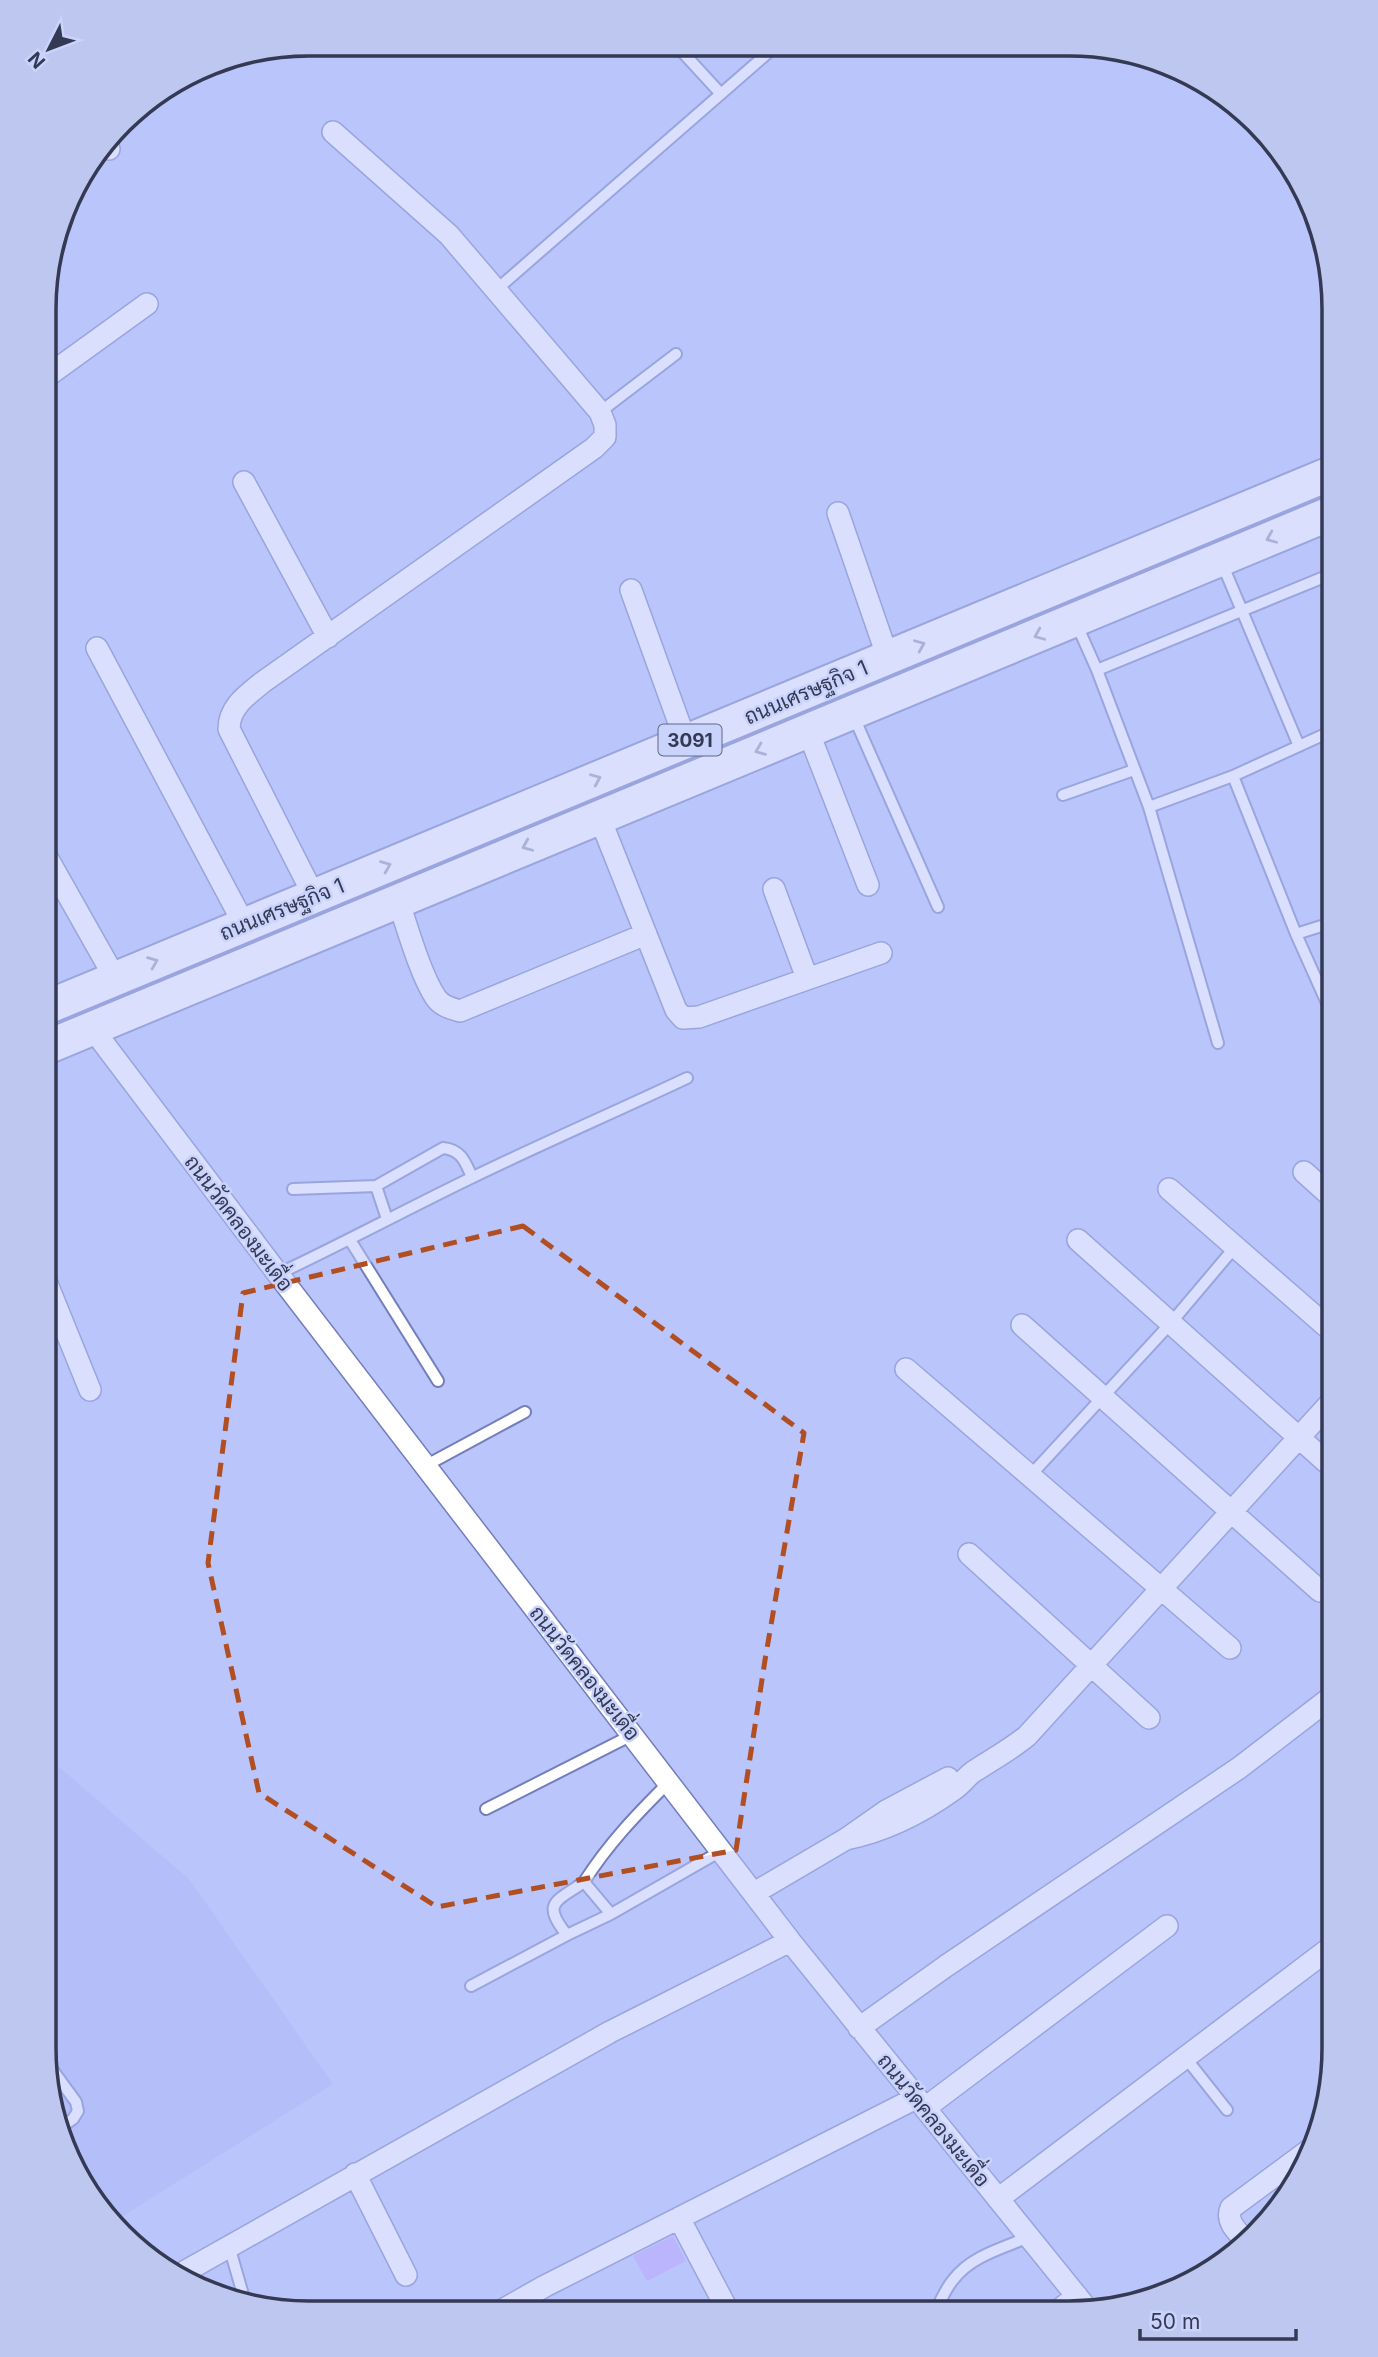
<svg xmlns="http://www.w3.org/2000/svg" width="1378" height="2357" viewBox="0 0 1378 2357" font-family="Inter,Sarabun,sans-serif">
  <rect width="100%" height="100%" fill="#bac5fb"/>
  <path fill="#aeb9f5" d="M44,1754L189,1879L333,2084L112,2223L98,2209L64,2149L44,2048Z"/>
  <path fill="#bba2ff" d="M673,2236L686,2261L647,2281L633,2256Z"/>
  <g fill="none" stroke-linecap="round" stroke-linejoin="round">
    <g stroke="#737ebd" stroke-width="14">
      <path id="service" d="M676,45L721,94
        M496,290L777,45
        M600,412L676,354
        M1221,561L1299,746
        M1076,623L1097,670L1149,807L1233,776L1334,730
        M1097,670L1334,573
        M853,715L938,907
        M1233,776L1296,934L1334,922
        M1063,795L1134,770
        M1149,807L1218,1043
        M1296,934L1326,1001
        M293,1189L376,1186
        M387,1219L376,1186L443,1148C462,1150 465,1162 472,1177
        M350,1240L438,1381
        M278,1274C342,1244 405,1210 469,1179C541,1144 615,1112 687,1078
        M425,1466L525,1412
        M1029,1477L1170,1324L1235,1247
        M486,1809L632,1735
        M611,1914L584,1882C608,1844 637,1814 669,1782
        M567,1935C541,1902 556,1902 584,1882
        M471,1986L567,1935L611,1914L721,1851
        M1185,2057L1227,2110
        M46,2061L76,2102L78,2111L73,2119L60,2128
        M229,2246L244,2298
        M936,2309C942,2299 946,2288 953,2280C971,2256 1003,2248 1029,2237"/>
    </g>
    <g stroke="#737ebd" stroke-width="24">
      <path id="minor" d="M106,146L109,149
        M46,377L147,304
        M244,482L328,637
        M838,513L888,658
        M631,590L686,742
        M97,648L244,924
        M808,731L868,885
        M599,816L676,1010L683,1018L699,1017L881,953
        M45,854L115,978
        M774,889L807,978
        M314,896L229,729C229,707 247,695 263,682L594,448L605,437V425L600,412L449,235L333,132
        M398,900C407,927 421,976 436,998C442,1006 450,1008 460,1011L646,934
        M92,1028L278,1274L790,1941L1088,2310
        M1304,1172L1334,1199
        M1169,1189L1334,1333
        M1078,1240L1334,1469
        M45,1279L90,1390
        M1022,1325L1320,1591
        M906,1369L1230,1648
        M969,1554L1149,1718
        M846,1839C885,1831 921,1813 953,1790C961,1785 966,1777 973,1772C991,1760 1010,1750 1027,1736L1334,1399
        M754,1893L846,1839L886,1811L948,1778
        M859,2028L946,1966L1239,1768L1334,1695
        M925,2108L1167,1926
        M355,2174L406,2275
        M998,2199L1334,1945
        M679,2218L728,2311L725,2312
        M1247,2242C1238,2232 1225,2222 1231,2208L1312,2148
        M177,2276L610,2032L790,1941
        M499,2312L545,2286L916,2098
        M1055,2313L1077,2296"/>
    </g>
    <g stroke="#737ebd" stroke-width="37">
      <path id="primary" d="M45,1008L1334,472
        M45,1048L1334,512"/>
    </g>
    <use href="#service" stroke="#fff" stroke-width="10"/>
    <use href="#minor" stroke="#fff" stroke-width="21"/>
    <use href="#primary" stroke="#fff" stroke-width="33"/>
  </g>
  <defs><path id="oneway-chevron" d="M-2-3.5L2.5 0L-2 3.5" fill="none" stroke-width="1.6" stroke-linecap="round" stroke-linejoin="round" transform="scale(1.75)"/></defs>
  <g stroke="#9a9caa">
    <use href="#oneway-chevron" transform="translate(1271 538) rotate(157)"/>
    <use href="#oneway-chevron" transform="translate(1039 635) rotate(157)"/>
    <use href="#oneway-chevron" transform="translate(920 645) rotate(-23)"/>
    <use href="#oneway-chevron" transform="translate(760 750) rotate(158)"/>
    <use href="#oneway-chevron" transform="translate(596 779) rotate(-23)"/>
    <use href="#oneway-chevron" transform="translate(527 846) rotate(157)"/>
    <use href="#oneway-chevron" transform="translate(386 866) rotate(-22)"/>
    <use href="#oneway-chevron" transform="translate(153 962) rotate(-22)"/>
  </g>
  <path d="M0 0H1378V2357H0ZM523,1226L804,1433L765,1660L736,1850L437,1907L259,1793L208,1563L243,1293Z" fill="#bac5fb" fill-opacity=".55" fill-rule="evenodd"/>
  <path fill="none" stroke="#b24f22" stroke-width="5" stroke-dasharray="14 9" stroke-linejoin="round" d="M523,1226L804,1433L765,1660L736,1850L437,1907L259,1793L208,1563L243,1293Z"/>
  <g text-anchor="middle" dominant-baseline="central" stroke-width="5" stroke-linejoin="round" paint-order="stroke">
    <rect fill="#cad3fc" stroke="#616786" stroke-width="2" x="658.5" y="724.5" width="63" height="31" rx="5"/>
    <g font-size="19" font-weight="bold" fill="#343954">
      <text x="690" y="740">3091</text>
    </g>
    <g font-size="21" fill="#343954" stroke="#cad3fc">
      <text transform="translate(806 692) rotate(-23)">ถนนเศรษฐกิจ 1</text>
      <text transform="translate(282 909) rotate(-22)">ถนนเศรษฐกิจ 1</text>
      <text transform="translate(239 1223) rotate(53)">ถนนวัดคลองมะเดื่อ</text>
      <text transform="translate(585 1673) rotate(52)">ถนนวัดคลองมะเดื่อ</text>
      <text transform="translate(934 2120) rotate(51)">ถนนวัดคลองมะเดื่อ</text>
    </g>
  </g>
  <path d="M0 0H1378V2357H0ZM309 56H1069A253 253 0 0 1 1322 309V2048A253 253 0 0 1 1069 2301H309A253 253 0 0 1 56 2048V309A253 253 0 0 1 309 56Z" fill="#bec7ef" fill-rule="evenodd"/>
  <path fill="none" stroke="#343954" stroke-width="3.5" d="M309 56H1069A253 253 0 0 1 1322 309V2048A253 253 0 0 1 1069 2301H309A253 253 0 0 1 56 2048V309A253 253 0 0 1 309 56Z"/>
  <g transform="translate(49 49) rotate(228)" stroke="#cad3fc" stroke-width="5" paint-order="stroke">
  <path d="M0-5L12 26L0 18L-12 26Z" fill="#343954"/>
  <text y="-10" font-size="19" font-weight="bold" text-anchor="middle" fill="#343954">N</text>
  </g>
  <path d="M1140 2329v10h156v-10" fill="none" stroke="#343954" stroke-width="3.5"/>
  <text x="1150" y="2329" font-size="21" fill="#343954" stroke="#cad3fc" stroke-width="5" paint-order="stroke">50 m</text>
</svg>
